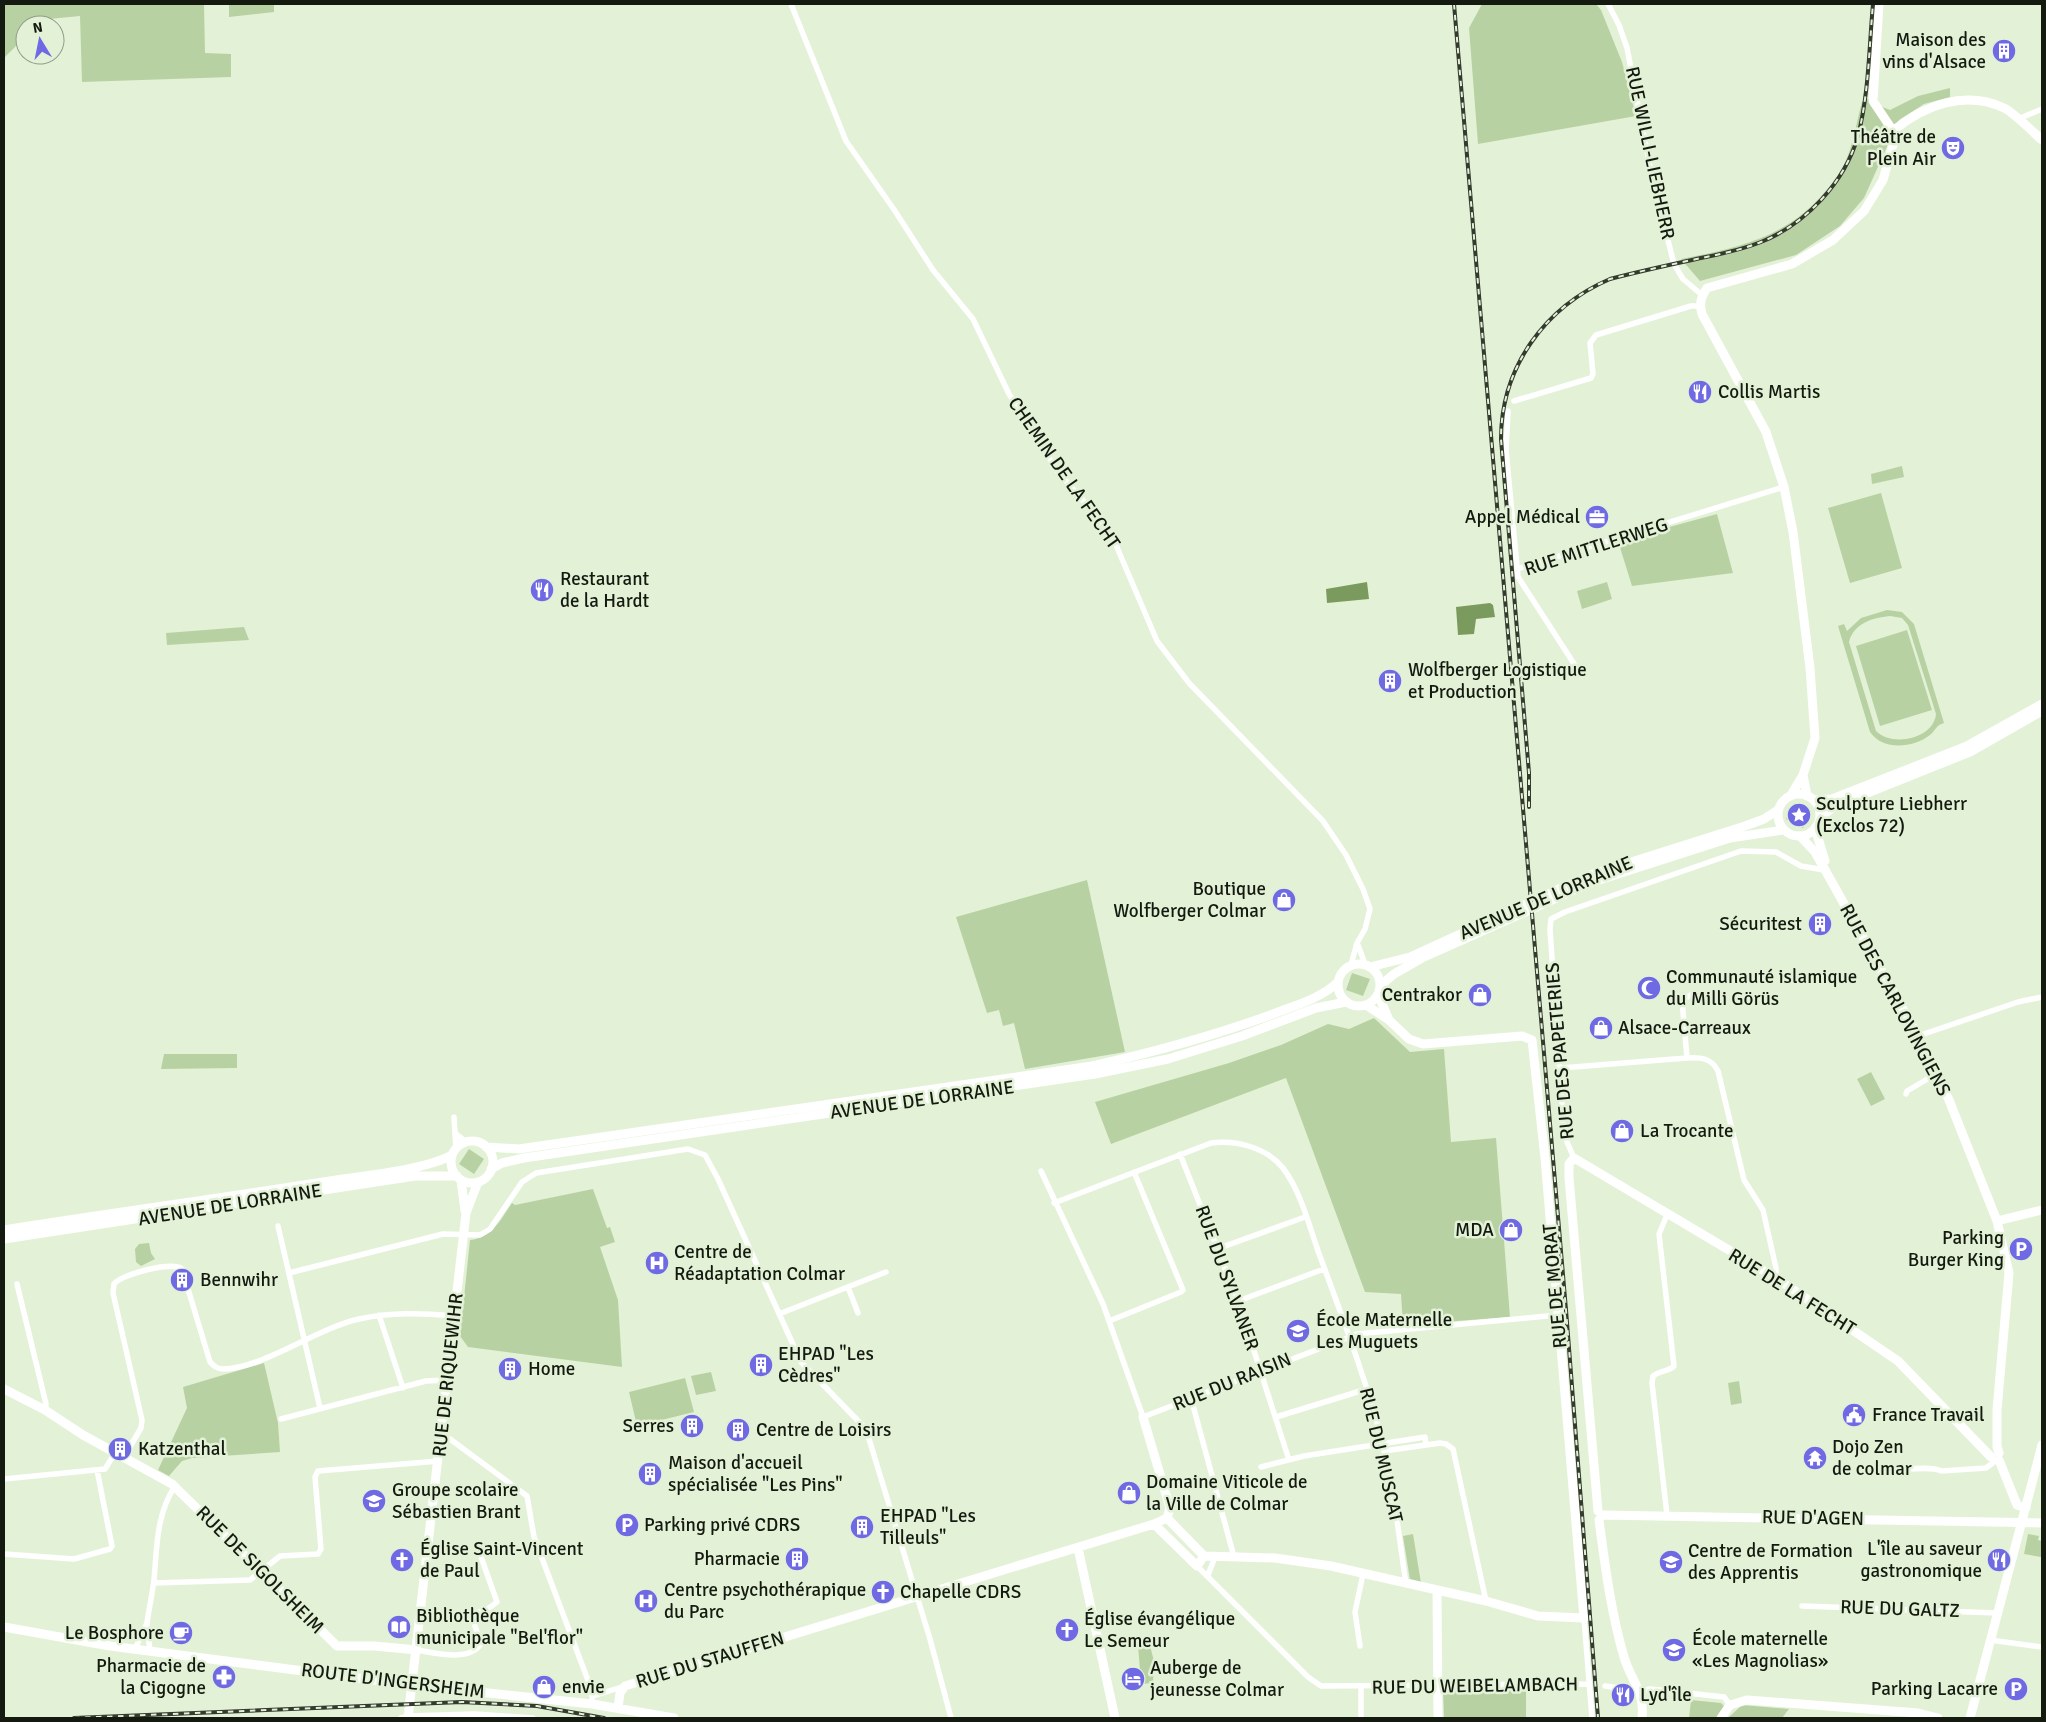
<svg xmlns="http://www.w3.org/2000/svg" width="2046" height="1722" viewBox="0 0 2046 1722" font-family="Signika,sans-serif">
  <rect width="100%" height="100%" fill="#e3f2d7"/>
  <path fill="#b8d1a3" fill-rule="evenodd" d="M4,4H204L205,53L231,54V77L82,82L80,16L49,19L36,25H25V37L4,58Z
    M229,4H274V12L229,17Z
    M1482,4H1596L1601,10L1622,62L1636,116L1478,144L1469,28Z
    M1950,88V97L1924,104L1899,120L1864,198L1840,226L1796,255L1700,281L1681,259C1736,248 1786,238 1824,193C1833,183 1842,171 1847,158C1854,140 1857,120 1862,102L1876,95L1880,106L1890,110L1918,96Z
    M1902,466L1904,477L1872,484L1871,474Z
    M1881,493L1902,568L1850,583L1828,508Z
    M1717,514L1733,573L1632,586L1618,541Z
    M1607,582L1612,599L1582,609L1577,591Z
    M1887,610L1902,612L1914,624L1944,723C1936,725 1936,730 1930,735C1913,748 1883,751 1870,732L1838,626L1844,624L1847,631L1861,618ZM1890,616L1902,618L1908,625L1936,714C1934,738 1893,748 1876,731L1849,642C1854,623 1872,618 1890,616Z
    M244,627L249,640L167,645L166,633Z
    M1907,630L1932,710L1880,726L1856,646Z
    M1794,803L1811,811L1803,828L1786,819Z
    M1087,880L1125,1052L1025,1069L1014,1023L1003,1026L999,1010L987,1013L956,917Z
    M1352,973L1370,979L1363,996L1346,990Z
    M1374,1018L1410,1052L1444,1049L1451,1142L1496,1138L1510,1317L1403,1325L1401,1294L1365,1292L1286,1078L1111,1144L1095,1102L1229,1063L1281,1045L1328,1024L1349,1029Z
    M164,1054H237V1068L161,1069Z
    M1871,1072L1885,1099L1871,1106L1857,1079Z
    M469,1149L484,1159L474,1174L459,1164Z
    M593,1189L607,1228L610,1227L615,1242L600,1247L618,1300L622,1367L468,1347L460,1336L470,1240C493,1237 500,1220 512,1203L515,1205Z
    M149,1243L151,1253L155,1259L141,1266L136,1262L135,1249L139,1244Z
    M264,1363L278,1423L280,1452L192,1458L182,1461L169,1476L158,1470L187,1408L183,1387Z
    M711,1372L716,1391L696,1395L691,1376Z
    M685,1378L694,1412L637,1426L629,1392Z
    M1739,1381L1742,1403L1731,1405L1728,1383Z
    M1413,1534L1421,1583L1410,1580L1403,1536Z
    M2028,1534L2039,1536L2038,1540L2042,1541L2041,1557L2024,1554Z
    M1138,1645L1150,1646L1154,1661L1153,1683L1141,1684Z
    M1526,1690V1718H1444L1443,1691Z
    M1691,1700L1721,1703L1724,1706L1717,1718H1689Z
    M1742,1705L1789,1709L1782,1718H1728Z"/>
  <path fill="#7a9a5e" d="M1367,582L1369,599L1327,603L1326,589Z
    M1490,603L1493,605L1495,617L1476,619L1474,634L1458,635L1456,607Z"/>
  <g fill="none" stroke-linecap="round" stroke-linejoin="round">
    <path stroke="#fff" stroke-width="5.5" d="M791,4L846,141L895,211L933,270L973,319L1009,394L1058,472L1102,522L1113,538L1157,641L1189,683L1323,821L1346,855L1363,889L1370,909L1365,929L1357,943L1351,965
      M1608,4L1619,25L1627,48L1652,177L1674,264L1683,279L1702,295
      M2018,119L2042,109
      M1514,401L1591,378L1593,374L1590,343L1596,335L1691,306H1700
      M1508,411L1506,450L1518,577L1578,670
      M1517,569L1784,487
      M1358,945L1365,964
      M1918,1036L2018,1002L2042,997
      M1687,1058L1682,1000L1693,994
      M1561,1068L1687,1058C1701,1057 1711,1058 1718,1071L1744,1180L1763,1210L1776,1268V1278
      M1906,1094L1907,1091L1936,1074
      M454,1117L456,1149
      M456,1134L466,1142
      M1180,1154L1238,1301L1289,1460
      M1574,1158L1564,1135L1550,929L1551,919L1565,912L1741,851L1776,852L1801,866L1824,870
      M1041,1171L1103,1304L1143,1417L1357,1334L1558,1315
      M1054,1203L1211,1143C1236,1140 1266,1147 1283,1168C1302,1193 1310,1230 1321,1259C1343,1319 1366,1379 1382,1442C1394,1488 1399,1537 1406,1584
      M1667,1215L1659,1234L1674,1366C1668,1372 1660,1370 1653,1376L1652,1383L1667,1515
      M278,1226L320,1408
      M1217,1249L1305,1217
      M289,1273L443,1234L480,1235L490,1229L522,1182L536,1173L688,1149L705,1155L718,1179L801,1362L866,1429L930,1639L951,1718
      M17,1284L46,1404L45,1410
      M848,1287L858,1313
      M1238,1301L1324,1269
      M779,1314L886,1272
      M379,1315L403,1388
      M1109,1321L1181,1292L1183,1290L1134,1172
      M1191,1398L1234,1557
      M1276,1417L1367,1389
      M281,1419L426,1381L447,1380
      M442,1437L450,1439L527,1496L534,1537L592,1691V1704
      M1384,1451L1440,1443L1446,1444L1453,1449L1486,1601
      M124,1457L141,1428L142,1420L113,1293L114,1284C122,1274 172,1261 182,1269L210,1362C214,1366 217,1369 223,1369C262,1369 317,1328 359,1319C391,1312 421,1313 454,1316
      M1261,1467L1304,1456L1425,1437L1426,1445
      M1875,1472C1889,1471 1931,1465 1941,1471L1986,1468L1994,1462
      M4,1479L105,1469L115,1453
      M4,1554L74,1559L110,1549L112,1546L97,1470
      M1197,1566L1308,1677L1321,1686L1589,1684
      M1208,1575L1215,1557
      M154,1583L250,1580L280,1556L318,1554L321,1549L315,1477L318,1471L439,1461
      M1802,1606L1998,1613
      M422,1611C448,1614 476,1621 497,1602L481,1557
      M1584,1618L1592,1718
      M147,1623C149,1609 152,1595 154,1580C157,1547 156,1515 175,1486
      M1990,1640L2042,1647
      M1360,1646L1355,1612L1363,1574
      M135,1649L147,1623L150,1651
      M417,1650C435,1653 469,1662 481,1644L471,1614
      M1605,1686L1640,1691L1650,1689L1724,1697L1730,1705
      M1361,1687V1718
      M593,1696L625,1686
      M401,1718L408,1716L475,1714L533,1718"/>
    <path stroke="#fff" stroke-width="9" d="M1893,131C1924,105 1965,90 2004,108C2013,112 2033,132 2042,140
      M1803,775L1807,796
      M1791,795L1803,775L1815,738L1810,668L1793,532L1784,487L1766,432L1702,314C1699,303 1701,297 1707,288L1792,264L1833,240L1864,211L1883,180L1895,137L1893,131L1873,101L1879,4
      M1815,828L1825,861
      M1800,836L1815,852L1918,1036L1949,1100L1997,1221L2009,1273L1997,1410V1447L1999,1453
      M1378,994L1389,1020
      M461,1180L465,1211
      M1997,1221L2042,1210
      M4,1389L45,1410L83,1435L172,1484L337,1646H374L417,1650
      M1143,1417L1170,1508L1167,1518
      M1999,1460L2017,1505L2026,1508
      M1598,1511L1569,1178V1164L1574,1158L1776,1278L1898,1361L1991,1457
      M1603,1515L2042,1523
      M1167,1518L1204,1556
      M1599,1520C1605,1565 1611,1613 1624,1657C1631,1681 1645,1691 1642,1718
      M1154,1524L1197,1566L1204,1556
      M1078,1548L1115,1718
      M1204,1556L1275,1558L1331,1566L1486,1601L1538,1616L1584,1618L1545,1158L1532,1040L1522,1036L1423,1044L1409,1039L1389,1020L1366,1005
      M1437,1591L1438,1718
      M4,1627L110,1646L412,1685L592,1704L674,1718
      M618,1708L620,1693L625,1686L1154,1524L1167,1518
      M408,1718L466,1213L478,1182
      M1721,1718L1730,1705L1747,1700L1918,1713L1938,1718
      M1970,1718L2042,1445"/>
    <path stroke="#fff" stroke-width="9" d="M1778 815a21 21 0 1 1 42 0a21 21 0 1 1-42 0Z
      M1814,800L1832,799L1967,746L2042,704
      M1820,817L1835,806L1970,752L2042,711
      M1338 985a21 21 0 1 1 42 0a21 21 0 1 1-42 0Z
      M1370,967L1410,957L1587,876L1745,826L1764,819L1778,810
      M1381,985L1394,974L1422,958L1590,883L1730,838L1783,830
      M451 1162a21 21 0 1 1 42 0a21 21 0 1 1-42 0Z
      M486,1147L519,1149L1092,1066C1154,1052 1213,1036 1273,1014C1296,1005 1320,999 1338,982
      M491,1169L502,1163L524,1158L1095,1074L1168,1059L1242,1036L1316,1008L1346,1002
      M4,1230C110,1213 217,1199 323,1182C358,1176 423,1171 452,1155
      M4,1239L415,1176H457"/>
    <g stroke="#343a2e" stroke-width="4">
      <path id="rail" d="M1454,4L1566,1310L1598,1718
        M1529,807V773L1501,439C1501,367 1545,307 1610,279C1637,272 1664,266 1692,260C1715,255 1739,251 1761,242C1806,224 1845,182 1858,136C1869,93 1869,47 1873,4
        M74,1718L462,1702L537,1706L604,1718"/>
    </g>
    <use href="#rail" stroke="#e3f2d7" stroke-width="2" stroke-dasharray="5.5" stroke-linecap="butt"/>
  </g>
  <defs>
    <g id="building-disc" transform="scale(1.25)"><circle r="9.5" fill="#6f6ae4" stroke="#e3f2d7"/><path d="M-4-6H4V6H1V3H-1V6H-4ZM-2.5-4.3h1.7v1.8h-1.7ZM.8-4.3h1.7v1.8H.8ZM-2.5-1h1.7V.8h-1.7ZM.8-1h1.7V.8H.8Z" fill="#fff"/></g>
    <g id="theatre-disc" transform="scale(1.25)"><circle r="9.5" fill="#6f6ae4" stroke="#e3f2d7"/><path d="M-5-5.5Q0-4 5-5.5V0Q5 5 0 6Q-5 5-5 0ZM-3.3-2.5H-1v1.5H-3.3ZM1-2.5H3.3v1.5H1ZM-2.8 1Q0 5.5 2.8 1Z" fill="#fff"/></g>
    <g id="restaurant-disc" transform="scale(1.25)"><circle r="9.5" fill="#6f6ae4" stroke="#e3f2d7"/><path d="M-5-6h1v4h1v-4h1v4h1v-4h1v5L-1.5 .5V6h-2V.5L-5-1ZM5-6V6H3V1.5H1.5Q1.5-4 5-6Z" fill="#fff"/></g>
    <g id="office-disc" transform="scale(1.25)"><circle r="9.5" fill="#6f6ae4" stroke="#e3f2d7"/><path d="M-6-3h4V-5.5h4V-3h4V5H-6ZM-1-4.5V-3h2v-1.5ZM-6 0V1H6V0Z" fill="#fff"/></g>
    <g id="sight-disc" transform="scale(1.25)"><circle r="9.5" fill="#6f6ae4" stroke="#e3f2d7"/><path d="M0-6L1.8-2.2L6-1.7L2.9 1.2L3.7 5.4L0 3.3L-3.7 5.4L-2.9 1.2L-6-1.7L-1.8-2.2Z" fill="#fff"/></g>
    <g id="shop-disc" transform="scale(1.25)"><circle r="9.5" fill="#6f6ae4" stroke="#e3f2d7"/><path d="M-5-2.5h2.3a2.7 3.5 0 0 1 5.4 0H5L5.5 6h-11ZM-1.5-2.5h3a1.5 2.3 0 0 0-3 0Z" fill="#fff"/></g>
    <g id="mosque-disc" transform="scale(1.25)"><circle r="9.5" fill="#6f6ae4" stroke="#e3f2d7"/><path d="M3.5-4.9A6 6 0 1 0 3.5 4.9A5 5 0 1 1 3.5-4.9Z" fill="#fff"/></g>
    <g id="parking-disc" transform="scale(1.25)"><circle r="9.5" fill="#6f6ae4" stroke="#e3f2d7"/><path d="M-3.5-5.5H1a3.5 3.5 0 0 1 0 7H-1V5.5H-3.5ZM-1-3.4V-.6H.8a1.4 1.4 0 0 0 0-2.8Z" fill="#fff"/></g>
    <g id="hospital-disc" transform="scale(1.25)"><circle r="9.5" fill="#6f6ae4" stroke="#e3f2d7"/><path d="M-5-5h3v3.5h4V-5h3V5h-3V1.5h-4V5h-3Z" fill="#fff"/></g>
    <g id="school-disc" transform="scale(1.25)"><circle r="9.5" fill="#6f6ae4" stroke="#e3f2d7"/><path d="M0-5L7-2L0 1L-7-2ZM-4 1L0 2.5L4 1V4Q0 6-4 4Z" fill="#fff"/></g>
    <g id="civic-disc" transform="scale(1.25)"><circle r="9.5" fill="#6f6ae4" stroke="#e3f2d7"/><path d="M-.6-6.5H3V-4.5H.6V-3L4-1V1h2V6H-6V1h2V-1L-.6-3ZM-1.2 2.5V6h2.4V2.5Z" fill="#fff"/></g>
    <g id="temple-disc" transform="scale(1.25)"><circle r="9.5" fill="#6f6ae4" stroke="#e3f2d7"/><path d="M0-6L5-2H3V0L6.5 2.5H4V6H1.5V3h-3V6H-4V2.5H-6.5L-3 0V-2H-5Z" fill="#fff"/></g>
    <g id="church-disc" transform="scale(1.25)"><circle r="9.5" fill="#6f6ae4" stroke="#e3f2d7"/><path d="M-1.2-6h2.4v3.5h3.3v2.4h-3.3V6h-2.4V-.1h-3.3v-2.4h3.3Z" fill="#fff"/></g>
    <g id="library-disc" transform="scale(1.25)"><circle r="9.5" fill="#6f6ae4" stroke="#e3f2d7"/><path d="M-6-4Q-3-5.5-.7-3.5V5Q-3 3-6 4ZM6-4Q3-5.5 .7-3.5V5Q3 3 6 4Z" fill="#fff"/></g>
    <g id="cafe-disc" transform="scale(1.25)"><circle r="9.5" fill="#6f6ae4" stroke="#e3f2d7"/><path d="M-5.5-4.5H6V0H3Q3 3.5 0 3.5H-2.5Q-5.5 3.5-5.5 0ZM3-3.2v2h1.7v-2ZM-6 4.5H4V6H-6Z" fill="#fff"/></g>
    <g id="pharmacy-disc" transform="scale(1.25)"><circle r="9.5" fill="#6f6ae4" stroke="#e3f2d7"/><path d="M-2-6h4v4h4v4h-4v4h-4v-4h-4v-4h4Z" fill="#fff"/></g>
    <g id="hotel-disc" transform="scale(1.25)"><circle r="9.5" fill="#6f6ae4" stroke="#e3f2d7"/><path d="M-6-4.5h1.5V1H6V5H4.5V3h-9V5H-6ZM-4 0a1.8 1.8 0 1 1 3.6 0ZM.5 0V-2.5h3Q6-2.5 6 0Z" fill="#fff"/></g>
  </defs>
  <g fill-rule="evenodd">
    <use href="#building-disc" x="2004" y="51"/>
    <use href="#theatre-disc" x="1953" y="148"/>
    <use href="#restaurant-disc" x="1700" y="392"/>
    <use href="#office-disc" x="1597" y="517"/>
    <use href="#restaurant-disc" x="542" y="590"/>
    <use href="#building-disc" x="1390" y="681"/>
    <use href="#sight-disc" x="1799" y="815"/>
    <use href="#shop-disc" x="1284" y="900"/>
    <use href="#building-disc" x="1820" y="924"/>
    <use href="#mosque-disc" x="1649" y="988"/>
    <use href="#shop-disc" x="1480" y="995"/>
    <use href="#shop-disc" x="1601" y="1028"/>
    <use href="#shop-disc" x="1622" y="1131"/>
    <use href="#shop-disc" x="1511" y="1230"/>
    <use href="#parking-disc" x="2021" y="1249"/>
    <use href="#hospital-disc" x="657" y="1263"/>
    <use href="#building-disc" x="182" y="1280"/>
    <use href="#school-disc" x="1298" y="1331"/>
    <use href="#building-disc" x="761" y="1365"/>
    <use href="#building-disc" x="510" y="1369"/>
    <use href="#civic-disc" x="1854" y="1415"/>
    <use href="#building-disc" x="692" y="1426"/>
    <use href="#building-disc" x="738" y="1430"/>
    <use href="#building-disc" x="120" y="1449"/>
    <use href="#temple-disc" x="1815" y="1458"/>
    <use href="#building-disc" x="650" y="1474"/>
    <use href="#shop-disc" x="1129" y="1493"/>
    <use href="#school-disc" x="374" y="1501"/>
    <use href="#parking-disc" x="627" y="1525"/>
    <use href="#building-disc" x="862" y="1527"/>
    <use href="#building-disc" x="797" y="1559"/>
    <use href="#church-disc" x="402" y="1560"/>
    <use href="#restaurant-disc" x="1999" y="1560"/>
    <use href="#school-disc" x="1671" y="1562"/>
    <use href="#church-disc" x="883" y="1592"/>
    <use href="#hospital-disc" x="646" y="1601"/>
    <use href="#library-disc" x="399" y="1627"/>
    <use href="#church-disc" x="1067" y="1630"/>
    <use href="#cafe-disc" x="181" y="1633"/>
    <use href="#school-disc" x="1674" y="1650"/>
    <use href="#pharmacy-disc" x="224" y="1677"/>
    <use href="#hotel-disc" x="1133" y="1679"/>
    <use href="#shop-disc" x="544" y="1687"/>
    <use href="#parking-disc" x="2016" y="1689"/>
    <use href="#restaurant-disc" x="1623" y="1695"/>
  </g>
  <g text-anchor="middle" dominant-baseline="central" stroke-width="5" stroke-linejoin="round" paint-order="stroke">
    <g font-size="19" fill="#151a11" stroke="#e3f2d7" text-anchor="start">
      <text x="1986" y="40" text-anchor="end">Maison des<tspan x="1986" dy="22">vins d'Alsace</tspan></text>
      <text x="1936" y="137" text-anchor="end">Théâtre de<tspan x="1936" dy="22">Plein Air</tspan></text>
      <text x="1718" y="392">Collis Martis</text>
      <text x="1580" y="517" text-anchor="end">Appel Médical</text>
      <text x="560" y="579">Restaurant<tspan x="560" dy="22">de la Hardt</tspan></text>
      <text x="1408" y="670">Wolfberger Logistique<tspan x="1408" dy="22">et Production</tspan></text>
      <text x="1816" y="804">Sculpture Liebherr<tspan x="1816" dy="22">(Exclos 72)</tspan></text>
      <text x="1266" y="889" text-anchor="end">Boutique<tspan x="1266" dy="22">Wolfberger Colmar</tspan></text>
      <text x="1802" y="924" text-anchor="end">Sécuritest</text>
      <text x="1666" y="977">Communauté islamique<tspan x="1666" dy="22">du Milli Görüs</tspan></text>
      <text x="1462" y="995" text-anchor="end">Centrakor</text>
      <text x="1618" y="1028">Alsace-Carreaux</text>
      <text x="1640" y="1131">La Trocante</text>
      <text x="1494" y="1230" text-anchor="end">MDA</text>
      <text x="2004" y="1238" text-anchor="end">Parking<tspan x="2004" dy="22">Burger King</tspan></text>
      <text x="674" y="1252">Centre de<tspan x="674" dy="22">Réadaptation Colmar</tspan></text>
      <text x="200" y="1280">Bennwihr</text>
      <text x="1316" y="1320">École Maternelle<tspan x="1316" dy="22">Les Muguets</tspan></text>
      <text x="778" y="1354">EHPAD "Les<tspan x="778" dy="22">Cèdres"</tspan></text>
      <text x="528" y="1369">Home</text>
      <text x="1872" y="1415">France Travail</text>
      <text x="674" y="1426" text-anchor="end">Serres</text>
      <text x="756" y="1430">Centre de Loisirs</text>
      <text x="1832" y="1447">Dojo Zen<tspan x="1832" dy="22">de colmar</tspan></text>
      <text x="138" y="1449">Katzenthal</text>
      <text x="668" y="1463">Maison d'accueil<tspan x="668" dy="22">spécialisée "Les Pins"</tspan></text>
      <text x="1146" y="1482">Domaine Viticole de<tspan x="1146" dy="22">la Ville de Colmar</tspan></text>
      <text x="392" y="1490">Groupe scolaire<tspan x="392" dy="22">Sébastien Brant</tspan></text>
      <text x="880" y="1516">EHPAD "Les<tspan x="880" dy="22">Tilleuls"</tspan></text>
      <text x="644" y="1525">Parking privé CDRS</text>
      <text x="420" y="1549">Église Saint-Vincent<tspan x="420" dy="22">de Paul</tspan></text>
      <text x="1982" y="1549" text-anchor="end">L'île au saveur<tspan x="1982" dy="22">gastronomique</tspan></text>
      <text x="1688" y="1551">Centre de Formation<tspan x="1688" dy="22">des Apprentis</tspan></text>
      <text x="780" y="1559" text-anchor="end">Pharmacie</text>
      <text x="664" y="1590">Centre psychothérapique<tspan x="664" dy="22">du Parc</tspan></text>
      <text x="900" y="1592">Chapelle CDRS</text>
      <text x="416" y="1616">Bibliothèque<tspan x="416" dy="22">municipale "Bel'flor"</tspan></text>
      <text x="1084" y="1619">Église évangélique<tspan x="1084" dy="22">Le Semeur</tspan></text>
      <text x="164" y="1633" text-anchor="end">Le Bosphore</text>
      <text x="1692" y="1639">École maternelle<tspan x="1692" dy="22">«Les Magnolias»</tspan></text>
      <text x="206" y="1666" text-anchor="end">Pharmacie de<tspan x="206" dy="22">la Cigogne</tspan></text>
      <text x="1150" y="1668">Auberge de<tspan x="1150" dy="22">jeunesse Colmar</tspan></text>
      <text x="562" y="1687">envie</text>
      <text x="1998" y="1689" text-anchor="end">Parking Lacarre</text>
      <text x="1640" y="1695">Lyd'île</text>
    </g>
    <g font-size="19" fill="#151a11" stroke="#e3f2d7">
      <text transform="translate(1650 153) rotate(78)">RUE WILLI-LIEBHERR</text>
      <text transform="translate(1064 473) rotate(55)">CHEMIN DE LA FECHT</text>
      <text transform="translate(1596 547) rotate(-18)">RUE MITTLERWEG</text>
      <text transform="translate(1546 898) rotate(-23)">AVENUE DE LORRAINE</text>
      <text transform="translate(1895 1000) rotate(62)">RUE DES CARLOVINGIENS</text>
      <text transform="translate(1560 1051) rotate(-95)">RUE DES PAPETERIES</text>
      <text transform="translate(922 1100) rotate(-8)">AVENUE DE LORRAINE</text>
      <text transform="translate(230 1205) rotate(-9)">AVENUE DE LORRAINE</text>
      <text transform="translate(1227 1278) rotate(70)">RUE DU SYLVANER</text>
      <text transform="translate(1555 1286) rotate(-95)">RUE DE MORAT</text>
      <text transform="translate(1792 1292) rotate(32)">RUE DE LA FECHT</text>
      <text transform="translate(448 1375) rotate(-84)">RUE DE RIQUEWIHR</text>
      <text transform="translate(1232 1382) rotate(-22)">RUE DU RAISIN</text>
      <text transform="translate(1381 1455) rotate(77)">RUE DU MUSCAT</text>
      <text transform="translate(1813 1518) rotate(1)">RUE D'AGEN</text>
      <text transform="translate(260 1570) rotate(45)">RUE DE SIGOLSHEIM</text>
      <text transform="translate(1900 1609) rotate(2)">RUE DU GALTZ</text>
      <text transform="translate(710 1660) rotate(-17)">RUE DU STAUFFEN</text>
      <text transform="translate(393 1681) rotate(7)">ROUTE D'INGERSHEIM</text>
      <text transform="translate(1475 1686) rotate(-1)">RUE DU WEIBELAMBACH</text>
    </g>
  </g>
  <rect width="2046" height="1722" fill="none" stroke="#151a11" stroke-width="10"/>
  <g transform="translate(40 40) rotate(350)"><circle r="24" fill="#e3f2d7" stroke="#919c88"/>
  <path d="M0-4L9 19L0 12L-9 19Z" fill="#6f6ae4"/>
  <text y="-8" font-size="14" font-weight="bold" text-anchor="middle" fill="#151a11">N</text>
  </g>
</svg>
